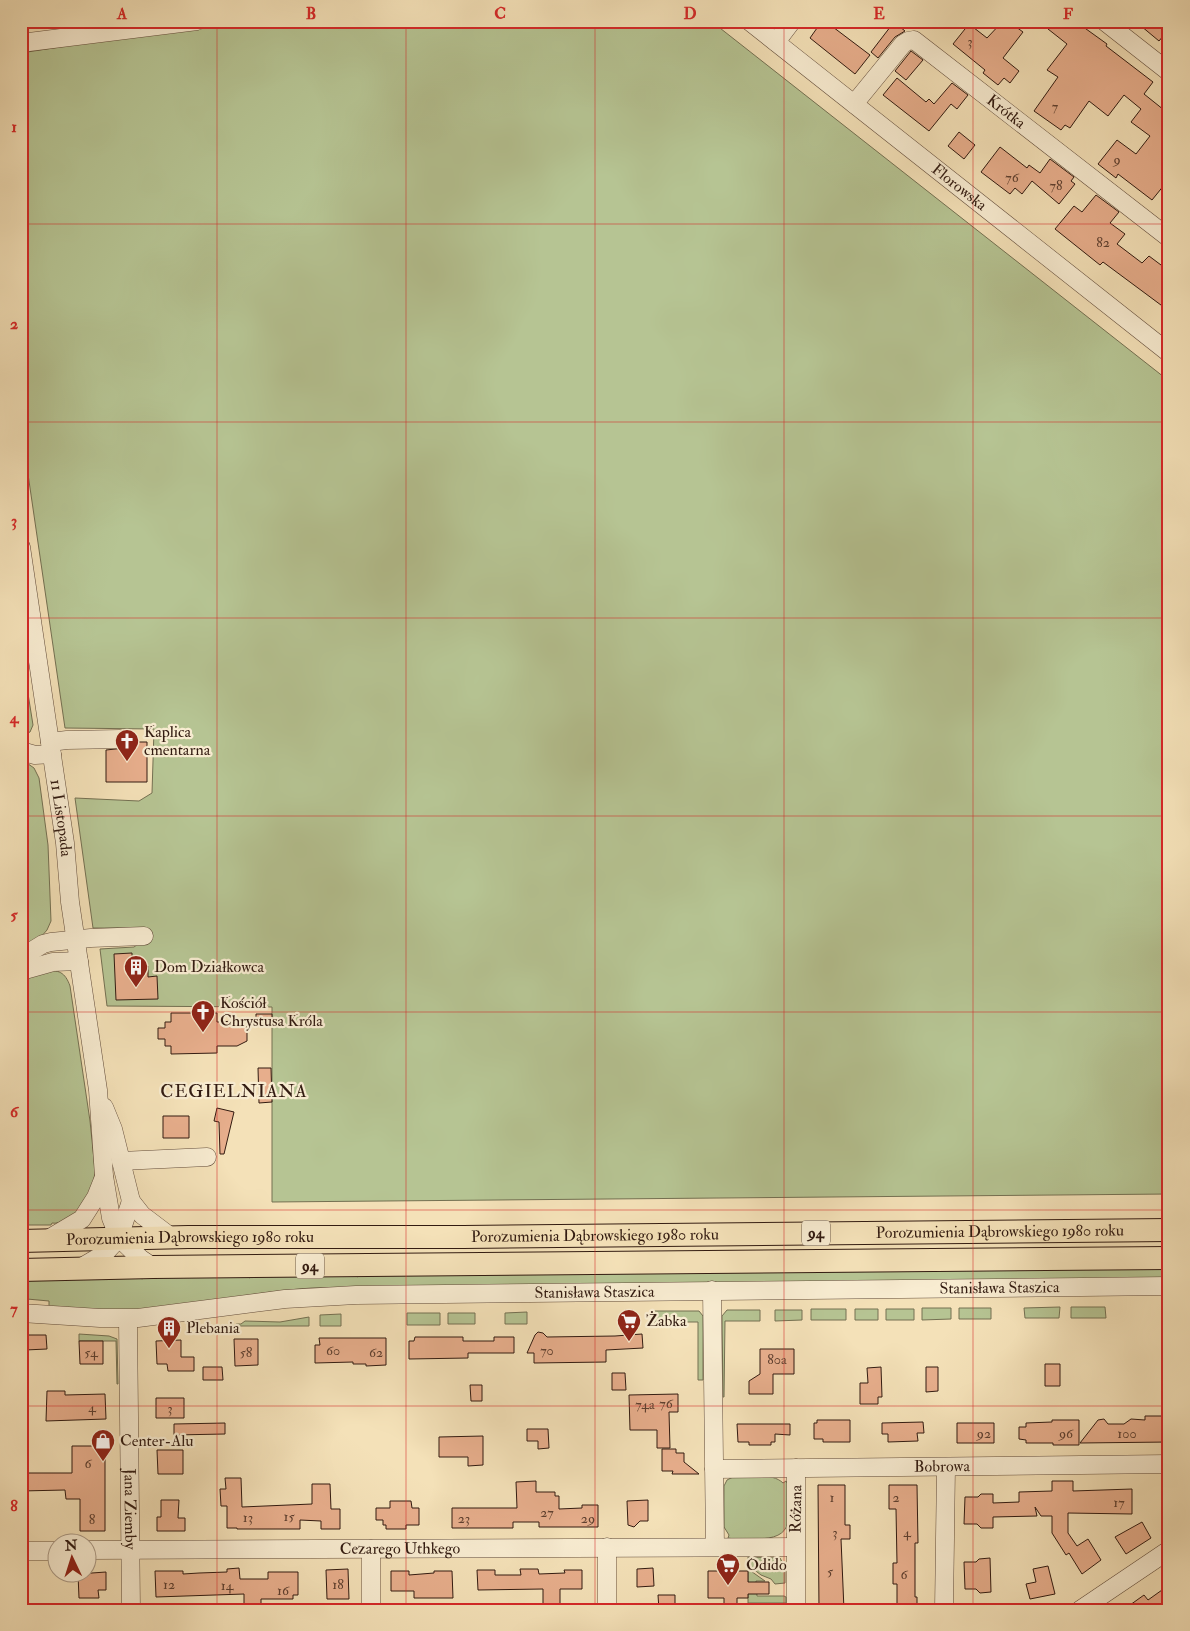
<svg xmlns="http://www.w3.org/2000/svg" width="1190" height="1631" viewBox="0 0 1190 1631" font-family="'IM FELL Double Pica',serif">
  <rect width="100%" height="100%" fill="#f4e1b8"/>
  <filter id="stains"><feTurbulence type="fractalNoise" baseFrequency=".004" numOctaves="4"/><feColorMatrix values="0 0 0 0 .2 0 0 0 0 .09 0 0 0 0 .02 0 0 0 .5 -.17"/></filter>
  <radialGradient id="worn" r=".72"><stop offset=".6" stop-color="#630" stop-opacity="0"/><stop offset="1" stop-color="#630" stop-opacity=".3"/></radialGradient>
  <path fill="#b6c493" stroke="#747052" d="M252,21H711L1169,381V1194L272,1202V1007L107,1006L100,949L134,947L145,939L143,928H93L75,798L139,801L152,793L154,729L65,728L21,426V53L117,38Z
    M21,681H26L33,725L30,732L21,736Z
    M21,759L34,768L39,778L48,845L51,921L47,930L40,938L44,970C59,970 65,972 70,986L90,1121L95,1170C95,1179 89,1200 84,1208C79,1214 59,1225 52,1223L51,1225H21Z
    M1169,1267V1278L311,1288C255,1292 200,1304 144,1310C113,1313 80,1309 49,1307V1301L27,1299V1296H21V1278L139,1277L142,1279L146,1277L247,1276L249,1278L253,1276L356,1275L357,1277L361,1275Z
    M1060,1307L1059,1318H1025L1024,1308Z
    M1071,1307H1105L1106,1318H1071Z
    M922,1308H951V1319L922,1320Z
    M959,1308H991V1319H959Z
    M811,1309H846V1320H811Z
    M855,1309H878V1320H855Z
    M886,1309H914V1320H886Z
    M727,1310H760V1321H725L724,1397H723L722,1316Z
    M775,1310H802V1320L775,1321Z
    M654,1311H699L703,1316V1380H698V1322H654Z
    M527,1312V1324H505V1313Z
    M407,1313H440V1325H407Z
    M448,1313H475V1324H448Z
    M341,1314V1326H320V1315Z
    M309,1317V1326H236V1324H241L245,1321L280,1322Z
    M79,1334L109,1336L117,1339L118,1384H117L116,1341H79Z
    M733,1477C748,1477 772,1472 783,1483L786,1481L789,1486C788,1518 797,1539 755,1539C746,1539 736,1540 728,1538L729,1535L724,1527V1486L727,1480Z
    M748,1557L780,1558L785,1567V1583L775,1584L771,1579L761,1575L748,1565Z
    M748,1569L765,1581H756L757,1596H784L786,1597V1603H748Z"/>
  <path fill="#e7ae8c" stroke="#321b11" d="M822,21H825L870,55L855,74L810,38Z
    M1003,21H1008L1023,32L1003,58L1019,71L1010,83L1004,78L998,85L983,73L985,70L953,44L969,24L987,38Z
    M1054,21H1075L1107,44L1106,46L1153,82L1144,94L1169,114V179L1152,200L1118,174L1116,178L1098,164L1117,140L1136,154L1150,136L1131,122L1141,109L1124,95L1108,116L1089,101L1070,128L1065,125L1061,130L1034,111L1058,77L1047,70L1067,44L1048,29Z
    M1135,21H1164L1169,25V29L1159,41Z
    M894,22L905,31L895,37L878,58L871,52Z
    M911,51L923,60L906,80L895,71Z
    M897,78L926,102L929,99L934,104L952,83L968,95L957,109L951,104L929,131L883,95Z
    M959,132L975,145L964,159L948,146Z
    M1000,147L1027,168L1029,165L1040,173L1050,159L1074,177L1071,181L1075,184L1059,204L1032,181L1022,194L1015,188L1010,194L981,172Z
    M1096,195L1119,212L1110,223L1125,234L1117,244L1142,263L1149,256L1169,271V311L1103,262L1100,265L1055,229L1074,206L1082,212Z
    M130,742H147V782H106V750L125,748Z
    M132,953V967L148,966V977L157,976L158,999L116,1000L114,954Z
    M171,1013H217V1022L236,1021L247,1027V1041L237,1046H217V1053L171,1054V1046H165V1039H158V1028H165V1022H171Z
    M256,1014H272V1025L256,1026Z
    M258,1068H271L272,1102L259,1103Z
    M217,1108L234,1112L224,1154H220L219,1122L214,1121Z
    M163,1116H189V1138H163Z
    M538,1332L543,1333L547,1337L615,1336L642,1334L643,1348L606,1350V1362L534,1363V1353H527L535,1335Z
    M25,1335H46L47,1349L25,1350Z
    M415,1337H463V1341H494V1337H514V1353H468V1358L409,1359V1341H414Z
    M319,1338H386V1365L366,1366V1364H353V1362L315,1363V1345H320Z
    M234,1339H258V1365L235,1366Z
    M181,1340V1357H194V1371H168L167,1364H157L156,1341Z
    M79,1341H103V1364H80Z
    M760,1349H794V1374H773V1394H749V1381L760,1374Z
    M1045,1364H1060V1386H1045Z
    M203,1367H222L223,1380H203Z
    M881,1367L882,1397H878V1404H860V1383H868L867,1368Z
    M926,1367H938V1391L926,1392Z
    M612,1373H625L626,1390H612Z
    M470,1385H482V1401H471Z
    M47,1391H65V1395L105,1394L106,1419L46,1421Z
    M678,1394V1412H669L670,1448H657V1430H630L629,1395Z
    M156,1398H184V1418H156Z
    M1145,1416H1164V1425H1169V1442L1080,1443L1098,1420L1104,1419L1108,1424H1124L1131,1419L1145,1420Z
    M817,1420H850V1442H823V1439H814V1423H817Z
    M1052,1420H1079V1445H1053V1443H1026V1440L1019,1439V1427H1026V1423L1052,1422Z
    M923,1422L924,1433H917L918,1441L888,1442V1434H882V1423Z
    M225,1423V1434L174,1435V1424Z
    M957,1423H994V1443H957Z
    M737,1424H790V1435L775,1434V1442H771V1445H749V1442H738Z
    M527,1429H548L549,1448L538,1449V1441H527Z
    M483,1436V1465L468,1466V1457H439V1437Z
    M72,1446H105V1531H80V1499H66L65,1490L21,1491V1473H72Z
    M662,1449H676V1453H684V1462L699,1474H672L673,1471H662Z
    M157,1450H183V1474H158Z
    M225,1478H241L242,1507L312,1504V1484H330L331,1509H340V1529H321V1521L300,1520V1529H237V1528H227V1506H221L220,1489H226Z
    M536,1481V1492H555V1496H559V1509L582,1508V1505H598V1527H539V1522H513V1528H452V1508H517L516,1482Z
    M1052,1481H1073V1491L1132,1489V1514L1068,1513V1533L1077,1546L1088,1539L1101,1560L1082,1574L1069,1553L1066,1555L1052,1533V1516H1041L1035,1507L1037,1516L993,1517V1528H981L977,1524H964L965,1497H978L981,1494H993V1503L1019,1502V1492L1052,1491Z
    M818,1485H845V1525H850V1539H841L844,1610H819Z
    M889,1485H917L918,1543H915V1597H917V1610H897V1584H893V1563H897L896,1509H889Z
    M161,1500H179L178,1518H185V1531H157V1517H161Z
    M648,1500V1521H640L634,1527L628,1525L627,1501Z
    M390,1501H411L412,1508H419V1525H406V1529H386V1525H383V1520H376V1508H390Z
    M1142,1522L1151,1538L1126,1554L1115,1537Z
    M990,1558L991,1592L980,1593L976,1589H965L964,1562H976L979,1559Z
    M1048,1566L1055,1594L1030,1599L1026,1584L1036,1582L1033,1569Z
    M239,1568L240,1579H268V1572H298V1595H293V1599H261V1609L259,1610H244V1594L156,1597L155,1571H183V1574L199,1573L227,1572V1569Z
    M653,1568L654,1586L637,1587V1569Z
    M348,1569L349,1599H327L326,1570Z
    M520,1569H538L539,1574L565,1573L564,1570H582V1589H560V1610H543V1589L478,1590L477,1570H495V1575H521Z
    M391,1571H409V1575L434,1573V1571H452L453,1598H414V1591H391Z
    M708,1571H748V1582H769V1594H748V1598H737V1610H724V1598H708Z
    M106,1572V1590H98L99,1598H79L78,1574Z
    M1169,1585V1610H1123L1144,1595L1148,1600Z
    M658,1595H675V1610H659Z"/>
  <g fill="none" stroke-linecap="round" stroke-linejoin="round">
    <g stroke="#624c3b" stroke-width="19">
      <g id="minor">
        <path id="s1" d="M749,21L1169,353"/>
        <path d="M1104,21L1169,72"/>
        <path d="M776,42L792,21"/>
        <path d="M21,43L197,21"/>
        <path id="s2" d="M854,104L903,44L908,41L914,40L1169,238"/>
        <path id="s3" d="M21,547L65,843L70,902L98,1090L104,1176L111,1218L119,1238L141,1259L153,1267"/>
        <path d="M50,742L67,740L120,739"/>
        <path d="M21,751L35,755L52,754"/>
        <path d="M21,961L30,952L43,944L51,942L91,938L144,936"/>
        <path d="M21,971L53,962L79,961"/>
        <path d="M104,1107L113,1129L131,1201L142,1215L171,1237"/>
        <path d="M121,1161L207,1157"/>
        <path d="M45,1241L82,1219L96,1197L104,1177"/>
        <path d="M80,1268L104,1254L119,1238L131,1201"/>
        <path d="M712,1290L715,1547"/>
        <path id="s4" d="M21,1313L100,1318H138L285,1299L356,1295L1169,1286"/>
        <path id="s5" d="M128,1319L131,1610"/>
        <path id="s6" d="M714,1469L1169,1464"/>
        <path d="M607,1547V1610"/>
        <path d="M371,1549V1610"/>
        <path id="s7" d="M88,1550L795,1547"/>
        <path d="M21,1551H58"/>
        <path d="M796,1610V1468"/>
        <path d="M944,1610L946,1467"/>
        <path d="M1080,1610L1169,1550"/>
      </g>
    </g>
    <g stroke="#321b11" stroke-width="24">
      <g id="major">
        <path id="s8" d="M21,1241L188,1237H463L1169,1230"/>
        <path d="M21,1270L153,1267L1169,1258"/>
      </g>
    </g>
    <use href="#minor" stroke="#f8ecd1" stroke-width="18"/>
    <use href="#major" stroke="#f4e1b8" stroke-width="22"/>
  </g>
  <path fill="none" stroke="#d62828" stroke-width="1" stroke-opacity="0.55" d="M217,21V1610M406,21V1610M595,21V1610M784,21V1610M973,21V1610M21,224H1169M21,422H1169M21,618H1169M21,816H1169M21,1012H1169M21,1210H1169M21,1406H1169"/>
  <defs>
    <g id="church-pin" transform="scale(1.25)"><path d="M0 17L-7.5 6A9.5 9.5 0 1 1 7.5 6Z" fill="#8f2418" stroke="#f8ecd1"/><path d="M-1.2-6h2.4v3.5h3.3v2.4h-3.3V6h-2.4V-.1h-3.3v-2.4h3.3Z" fill="#fff"/></g>
    <g id="building-pin" transform="scale(1.25)"><path d="M0 17L-7.5 6A9.5 9.5 0 1 1 7.5 6Z" fill="#8f2418" stroke="#f8ecd1"/><path d="M-4-6H4V6H1V3H-1V6H-4ZM-2.5-4.3h1.7v1.8h-1.7ZM.8-4.3h1.7v1.8H.8ZM-2.5-1h1.7V.8h-1.7ZM.8-1h1.7V.8H.8Z" fill="#fff"/></g>
    <g id="supermarket-pin" transform="scale(1.25)"><path d="M0 17L-7.5 6A9.5 9.5 0 1 1 7.5 6Z" fill="#8f2418" stroke="#f8ecd1"/><path d="M-6-5.5h2.5l.6 2H6L4.5 2H-2.5L-4.4-4H-6ZM-1.5 3.2a1.3 1.3 0 1 0 .1 0ZM3 3.2a1.3 1.3 0 1 0 .1 0Z" fill="#fff"/></g>
    <g id="shop-pin" transform="scale(1.25)"><path d="M0 17L-7.5 6A9.5 9.5 0 1 1 7.5 6Z" fill="#8f2418" stroke="#f8ecd1"/><path d="M-5-2.5h2.3a2.7 3.5 0 0 1 5.4 0H5L5.5 6h-11ZM-1.5-2.5h3a1.5 2.3 0 0 0-3 0Z" fill="#fff"/></g>
  </defs>
  <g fill-rule="evenodd">
    <use href="#church-pin" x="127" y="741"/>
    <use href="#building-pin" x="136" y="967"/>
    <use href="#church-pin" x="203" y="1012"/>
    <use href="#supermarket-pin" x="629" y="1321"/>
    <use href="#building-pin" x="169" y="1328"/>
    <use href="#shop-pin" x="103" y="1441"/>
    <use href="#supermarket-pin" x="728" y="1565"/>
  </g>
  <g text-anchor="middle" dominant-baseline="central" stroke-width="4.5" stroke-linejoin="round" paint-order="stroke">
    <g font-size="14" fill="#5f4030">
      <text x="970" y="41">3</text>
      <text x="1055" y="106">7</text>
      <text x="1117" y="159">9</text>
      <text x="1012" y="177">76</text>
      <text x="1056" y="185">78</text>
      <text x="1103" y="242">82</text>
      <text x="333" y="1350">60</text>
      <text x="547" y="1350">70</text>
      <text x="91" y="1352">54</text>
      <text x="246" y="1352">58</text>
      <text x="376" y="1352">62</text>
      <text x="777" y="1359">80a</text>
      <text x="666" y="1403">76</text>
      <text x="645" y="1404">74a</text>
      <text x="92" y="1407">4</text>
      <text x="170" y="1408">3</text>
      <text x="984" y="1433">92</text>
      <text x="1066" y="1433">96</text>
      <text x="1127" y="1433">100</text>
      <text x="88" y="1463">6</text>
      <text x="832" y="1497">1</text>
      <text x="896" y="1497">2</text>
      <text x="1119" y="1502">17</text>
      <text x="547" y="1512">27</text>
      <text x="289" y="1516">15</text>
      <text x="248" y="1517">13</text>
      <text x="464" y="1518">23</text>
      <text x="588" y="1518">29</text>
      <text x="92" y="1519">8</text>
      <text x="835" y="1532">3</text>
      <text x="907" y="1532">4</text>
      <text x="830" y="1571">5</text>
      <text x="904" y="1574">6</text>
      <text x="169" y="1584">12</text>
      <text x="338" y="1584">18</text>
      <text x="227" y="1585">14</text>
      <text x="283" y="1590">16</text>
    </g>
    <g fill="#f8ecd1" stroke="#6d5a4b" stroke-width="1">
      <rect x="802" y="1220.5" width="28" height="25" rx="4"/>
      <rect x="296" y="1253.5" width="28" height="25" rx="4"/>
    </g>
    <g font-size="15" font-weight="bold" fill="#321b11">
      <text x="816" y="1233">94</text>
      <text x="310" y="1266">94</text>
    </g>
    <g font-size="16" fill="#321b11" stroke="#f8ecd1">
      <text stroke="none"><textPath href="#s2" startOffset="206">Krótka</textPath></text>
      <text stroke="none"><textPath href="#s1" startOffset="268">Florowska</textPath></text>
      <text stroke="none"><textPath href="#s3" startOffset="274">11 Listopada</textPath></text>
      <text stroke="none"><textPath href="#s8" startOffset="979">Porozumienia Dąbrowskiego 1980 roku</textPath></text>
      <text stroke="none"><textPath href="#s8" startOffset="574">Porozumienia Dąbrowskiego 1980 roku</textPath></text>
      <text stroke="none"><textPath href="#s8" startOffset="169">Porozumienia Dąbrowskiego 1980 roku</textPath></text>
      <text stroke="none"><textPath href="#s4" startOffset="980">Stanisława Staszica</textPath></text>
      <text stroke="none"><textPath href="#s4" startOffset="575">Stanisława Staszica</textPath></text>
      <text stroke="none"><textPath href="#s6" startOffset="228">Bobrowa</textPath></text>
      <text stroke="none"><textPath href="#s5" startOffset="190">Jana Ziemby</textPath></text>
      <text transform="translate(796 1509) rotate(-89)">Różana</text>
      <text stroke="none"><textPath href="#s7" startOffset="312">Cezarego Uthkego</textPath></text>
    </g>
    <g font-size="16" fill="#321b11" stroke="#f8ecd1" text-anchor="start">
      <text x="144" y="732">Kaplica<tspan x="144" dy="18">cmentarna</tspan></text>
      <text x="154" y="967">Dom Działkowca</text>
      <text x="220" y="1003">Kościół<tspan x="220" dy="18">Chrystusa Króla</tspan></text>
      <text x="646" y="1321">Żabka</text>
      <text x="186" y="1328">Plebania</text>
      <text x="120" y="1441">Center-Alu</text>
      <text x="746" y="1565">Odido</text>
    </g>
    <g font-size="18" letter-spacing="1" fill="#321b11" stroke="#f8ecd1">
      <text x="234" y="1091">CEGIELNIANA</text>
    </g>
  </g>
  <rect width="1190" height="1631" fill="none" stroke="#f4e1b8" stroke-width="55"/>
  <g transform="translate(72 1558) rotate(356)"><circle r="24" fill="#f8ecd1" stroke="#a99884"/>
  <path d="M0-4L9 19L0 12L-9 19Z" fill="#8f2418"/>
  <text y="-8" font-size="14" font-weight="bold" text-anchor="middle" fill="#321b11">N</text>
  </g>
  <rect x="28" y="28" width="1134" height="1576" fill="none" stroke="#d62828" stroke-width="2"/>
  <g font-size="16" text-anchor="middle" font-weight="bold" fill="#d62828">
    <text x="122" y="19">A</text>
    <text x="311" y="19">B</text>
    <text x="500" y="19">C</text>
    <text x="690" y="19">D</text>
    <text x="879" y="19">E</text>
    <text x="1068" y="19">F</text>
    <text x="14" y="132">1</text>
    <text x="14" y="329">2</text>
    <text x="14" y="526">3</text>
    <text x="14" y="723">4</text>
    <text x="14" y="920">5</text>
    <text x="14" y="1117">6</text>
    <text x="14" y="1314">7</text>
    <text x="14" y="1511">8</text>
  </g>
  <rect width="100%" height="100%" filter="url(#stains)"/>
  <rect width="100%" height="100%" fill="url(#worn)"/>
</svg>
